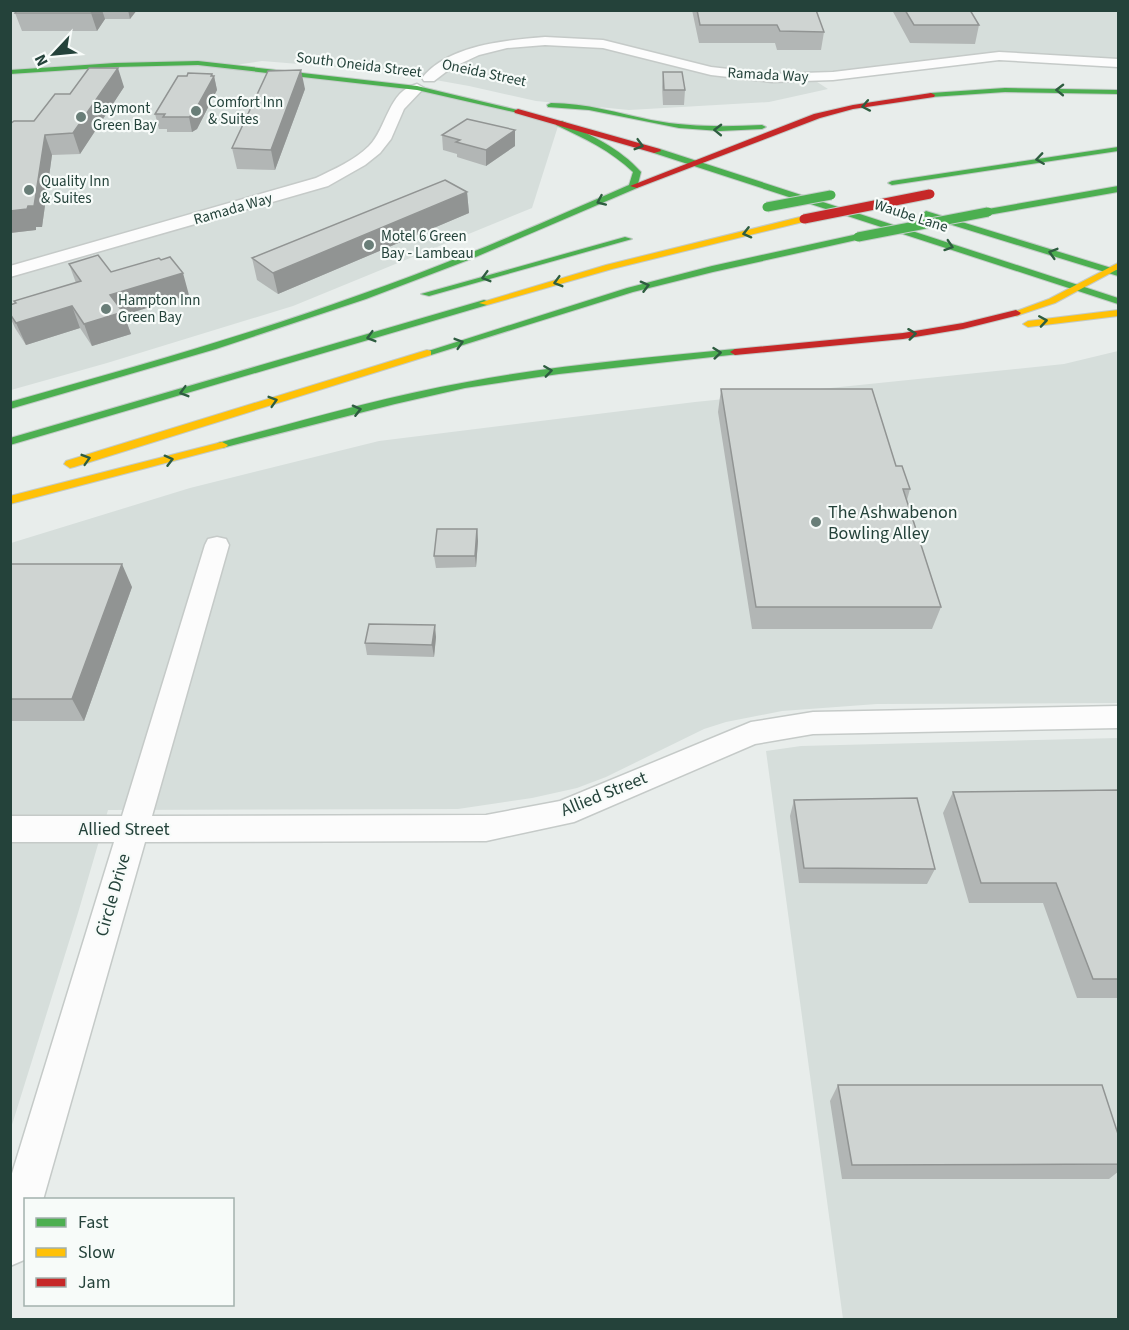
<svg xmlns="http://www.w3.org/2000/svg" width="1129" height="1330" viewBox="0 0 1129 1330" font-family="'Source Sans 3',sans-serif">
  <rect width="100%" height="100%" fill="#e8edeb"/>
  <path fill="#d6dedb" d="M11,11H1118V63L999,56L811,78L828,89L769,102L629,110L536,101L469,86L385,71L262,61L235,65L417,88L559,123L532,208L293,306L107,363L11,390Z
    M1118,351V703L877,704L782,711L726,722L704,729L606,777L577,788L532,798L458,809L108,810L78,913L11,1128V543L190,488L379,441L695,402L1064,364Z
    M1118,738V1319H843L766,751L801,746Z"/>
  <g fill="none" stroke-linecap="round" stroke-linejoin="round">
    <g stroke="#c5cac8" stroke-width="3">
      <path id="street" d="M545,37L603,40L711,67L772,74L833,72L999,52L1118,59V67L999,60L833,80L772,82L711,75L603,48L545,45L507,48L479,55L451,68L434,81H424L422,78C448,45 506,40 545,37Z
        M417,84L424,88L404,109L391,139L380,153L365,165L328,186L10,277V266L316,178C334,169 354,161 369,146C387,128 388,91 417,84Z
        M217,537L226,539L229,545L152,816L486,815L560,801L751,722L813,712L1118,706V728L813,734L755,744L574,822L486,841L145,842L43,1200H26V1256L24,1260L10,1266V1180L114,842H10V816H122L205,545L208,539Z"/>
    </g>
    <g stroke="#c3cbc8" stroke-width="2">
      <path id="fast" d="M198,61L417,86L522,111L518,113L417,90L198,65L115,67L10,74V70L115,63Z
        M1005,88L1118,90V94L1005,92L931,97L927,95L931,93Z
        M551,103C586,103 618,113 651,120C688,127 725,127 762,125L766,127L762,129L720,131L679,128L589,110L548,107L547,105Z
        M556,121H562C590,135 620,148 641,172L637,188L471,259L366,299L216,349L10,409V402C127,369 245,336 359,295C451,263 540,224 629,185L633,172C611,151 584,138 556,125Z
        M1118,147V151L892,185L888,183L892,181Z
        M654,149H660L1118,298V304L654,153Z
        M1118,186V192L988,215L984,212L988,209Z
        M926,211L1118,270V276L923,216L922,214Z
        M858,234L861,235V239L713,272L633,292L431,355H423L422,353L627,288L712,266Z
        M625,237L632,239L429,296L421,294Z
        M484,300L487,301V305L10,445V438Z
        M735,349L739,350V354L559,374L465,388L395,404L222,448L216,445L218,443C301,421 383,397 467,382C556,365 645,358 735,349Z"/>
    </g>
    <g stroke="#c3cbc8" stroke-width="2">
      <path id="slow" d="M804,216L808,219L807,221L612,269L487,305L479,303L606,265Z
        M1118,263V269L1055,303L1016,316L1011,313L1049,299Z
        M1118,310V316L1028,327L1023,324L1028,321Z
        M427,350L431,351V355L74,467L70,468L64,464L66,461Z
        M222,442L228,445L226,447L10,504V496Z"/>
    </g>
    <g stroke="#c3cbc8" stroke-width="2">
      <path id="jam" d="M931,93L935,95L934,97L853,109L820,118L637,188L630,186L814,114L853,105Z
        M518,109L660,149L661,151L654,153L515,113L514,111Z
        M1016,310L1021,313L1019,315L963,329L903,339L735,355L730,352L735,349L903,333L963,323Z"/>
    </g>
    <use href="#street" fill="#fcfcfc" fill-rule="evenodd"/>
    <use href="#fast" fill="#4caf50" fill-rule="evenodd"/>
    <use href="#slow" fill="#ffc107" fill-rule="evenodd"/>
    <use href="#jam" fill="#c62828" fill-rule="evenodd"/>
    <g stroke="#c3ccc9" stroke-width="11" stroke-linecap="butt">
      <path id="fast-bridge" d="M767,207L831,195
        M858,237L988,212"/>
    </g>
    <g stroke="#c3ccc9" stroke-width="11" stroke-linecap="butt">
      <path id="jam-bridge" d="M804,219L930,194"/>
    </g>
    <use href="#fast-bridge" stroke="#4caf50" stroke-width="9"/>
    <use href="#jam-bridge" stroke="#c62828" stroke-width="9"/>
  </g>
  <path fill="#b2b6b5" d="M17,10H137L130,19H105L97,31H22L15,13Z
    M692,10H816L824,32L821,50H777L775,43H699Z
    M892,10H970L979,25L975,44L910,43Z
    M663,72L685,90L684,105H663L662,87Z
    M212,74L213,76H214L217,90L197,129L192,132H167V129H159L155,114L187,76Z
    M124,87L80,154L52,155L42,227H36V230L10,233V124L34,121L70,94Z
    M305,89L275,170L237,169L232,148Z
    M515,130V146L486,166L457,157V154L443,150L442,135Z
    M467,192L469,213L278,294L257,280L252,258Z
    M69,264L111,272L189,295L124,315L131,334L92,346L80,328L26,345L15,328L10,317V305L76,283Z
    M721,389L896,466L910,489L907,500L941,607L932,629H752L718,412Z
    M477,529L478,541L476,567L436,568L434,556Z
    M10,564L132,587L84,721H10Z
    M436,637L434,657L367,655L365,643Z
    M1119,790V998H1077L1043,903H969L943,813L953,792Z
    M794,800L935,869L927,884L799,883L790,816Z
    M838,1085L1119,1137V1171L1109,1179H842L830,1101Z"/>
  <path fill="#919493" d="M93,10H102L105,19L97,31L91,13Z
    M128,10H137L130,19Z
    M118,68L124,87L80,154L73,133Z
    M301,70L305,89L275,170L271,150Z
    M212,74L213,78L214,76L217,90L197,129L192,132L189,117Z
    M515,130V146L486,166V150Z
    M45,135L52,155L42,227H36V230L10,233V211Z
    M467,192L469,213L278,294L273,273Z
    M183,273L189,295L124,315L131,334L92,346L84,324L110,295Z
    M72,306L80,328L26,345L16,323Z
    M477,529L478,541L476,567L475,556Z
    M122,564L132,587L84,721L72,699Z
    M435,625L436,637L434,657L432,645Z"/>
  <path fill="#cfd4d2" stroke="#919493" stroke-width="1.5" d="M17,10H93L91,13H15Z
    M697,10H816L824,32L780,31L777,25H700Z
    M905,10H970L979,25H914Z
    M89,68H118L73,133L45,135L34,206H28L27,209L10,211V124L14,121H34L55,94H70Z
    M301,70L271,150L232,148L268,71Z
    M663,72H682L685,90H664Z
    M188,73L212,74L211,76H214L193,114L189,117H163L165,114H155L178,76H187Z
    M467,119L515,130L486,150L456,142L460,140L442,135Z
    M445,180L467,192L273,273L252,258Z
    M98,255L111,272L159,258L161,260L170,257L183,273L110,295L123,312L84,324L72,306L16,323L10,314V305L16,303L14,301L81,281L69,264Z
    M721,389H872L896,466H902L910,489H903L941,607H756Z
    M437,529H477L475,556H434Z
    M10,564H122L72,699H10Z
    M369,624L435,625L432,645L365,643Z
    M1119,790V979H1093L1056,883H981L953,792Z
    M917,798L935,869L804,868L794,800Z
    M838,1085H1102L1119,1137V1164L852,1165Z"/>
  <defs><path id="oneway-chevron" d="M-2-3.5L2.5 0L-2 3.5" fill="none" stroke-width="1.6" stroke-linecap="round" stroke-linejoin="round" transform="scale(1.5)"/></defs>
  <g stroke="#2e5d40">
    <use href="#oneway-chevron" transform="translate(1060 90) rotate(-179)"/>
    <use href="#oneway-chevron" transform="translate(866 106) rotate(169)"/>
    <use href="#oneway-chevron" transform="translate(718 130) rotate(-179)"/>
    <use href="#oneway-chevron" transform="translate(639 145) rotate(16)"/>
    <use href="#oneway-chevron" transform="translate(1040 159) rotate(172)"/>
    <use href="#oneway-chevron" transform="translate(601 201) rotate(156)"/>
    <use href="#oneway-chevron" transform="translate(747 233) rotate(166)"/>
    <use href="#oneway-chevron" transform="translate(949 246) rotate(18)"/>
    <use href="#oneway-chevron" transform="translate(1053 253) rotate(-163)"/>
    <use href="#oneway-chevron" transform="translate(486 277) rotate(164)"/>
    <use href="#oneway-chevron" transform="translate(558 282) rotate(164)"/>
    <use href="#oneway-chevron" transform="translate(645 286) rotate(-15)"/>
    <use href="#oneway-chevron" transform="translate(1043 321) rotate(-9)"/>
    <use href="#oneway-chevron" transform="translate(912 334) rotate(-7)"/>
    <use href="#oneway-chevron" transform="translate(371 337) rotate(164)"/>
    <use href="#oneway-chevron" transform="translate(459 343) rotate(-17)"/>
    <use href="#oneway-chevron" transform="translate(717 353) rotate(-6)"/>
    <use href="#oneway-chevron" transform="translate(548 371) rotate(-8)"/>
    <use href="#oneway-chevron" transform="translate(184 392) rotate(164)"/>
    <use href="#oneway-chevron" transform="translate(273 401) rotate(-17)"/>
    <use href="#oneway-chevron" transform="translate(357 410) rotate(-14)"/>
    <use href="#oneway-chevron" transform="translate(86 459) rotate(-17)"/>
    <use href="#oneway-chevron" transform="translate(169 460) rotate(-15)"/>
  </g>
  <g fill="#697e78" stroke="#f7fbf9" stroke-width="2">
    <circle cx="196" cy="111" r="6"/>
    <circle cx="81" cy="117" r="6"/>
    <circle cx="29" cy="190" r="6"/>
    <circle cx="369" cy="245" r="6"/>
    <circle cx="106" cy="309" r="6"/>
    <circle cx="816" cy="522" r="6"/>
  </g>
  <g text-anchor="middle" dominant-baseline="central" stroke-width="4.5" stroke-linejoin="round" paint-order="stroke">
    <g font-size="15" fill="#24423a" stroke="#f7fbf9">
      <text transform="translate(359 65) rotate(7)">South Oneida Street</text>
      <text transform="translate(484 73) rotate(12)">Oneida Street</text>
      <text transform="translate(768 75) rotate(3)">Ramada Way</text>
      <text transform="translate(233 209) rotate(-16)">Ramada Way</text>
      <text transform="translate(911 216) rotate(18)">Waube Lane</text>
    </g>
    <g font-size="15" fill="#24423a" stroke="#f7fbf9" text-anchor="start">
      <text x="208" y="102">Comfort Inn<tspan x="208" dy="17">&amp; Suites</tspan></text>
      <text x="93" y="108">Baymont<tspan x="93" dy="17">Green Bay</tspan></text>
      <text x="41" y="181">Quality Inn<tspan x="41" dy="17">&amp; Suites</tspan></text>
      <text x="381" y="236">Motel 6 Green<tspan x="381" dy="17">Bay - Lambeau</tspan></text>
      <text x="118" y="300">Hampton Inn<tspan x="118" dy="17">Green Bay</tspan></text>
    </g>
    <g font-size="18" fill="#24423a" stroke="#f7fbf9" text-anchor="start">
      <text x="828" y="512">The Ashwabenon<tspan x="828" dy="21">Bowling Alley</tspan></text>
    </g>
    <g font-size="18" fill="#24423a" stroke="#f7fbf9">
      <text transform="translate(604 794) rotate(-22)">Allied Street</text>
      <text x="124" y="829">Allied Street</text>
      <text transform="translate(113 895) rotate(-74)">Circle Drive</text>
    </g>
  </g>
  <rect width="1129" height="1330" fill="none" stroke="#24423a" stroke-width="24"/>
  <rect x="24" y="1198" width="210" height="108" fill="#f7fbf9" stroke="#a3b1ad" stroke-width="1.5"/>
  <rect x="36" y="1218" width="30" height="9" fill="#4caf50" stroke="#a3b1ad" stroke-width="1.5"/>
  <text x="78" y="1228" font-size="18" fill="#24423a">Fast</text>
  <rect x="36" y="1248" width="30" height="9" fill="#ffc107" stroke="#a3b1ad" stroke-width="1.5"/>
  <text x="78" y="1258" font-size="18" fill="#24423a">Slow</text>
  <rect x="36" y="1278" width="30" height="9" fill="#c62828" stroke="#a3b1ad" stroke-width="1.5"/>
  <text x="78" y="1288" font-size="18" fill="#24423a">Jam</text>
  <g transform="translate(54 54) rotate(244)" stroke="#f7fbf9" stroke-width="4.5" paint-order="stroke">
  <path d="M0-4.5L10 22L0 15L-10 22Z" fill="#24423a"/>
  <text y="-9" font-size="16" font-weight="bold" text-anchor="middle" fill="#24423a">N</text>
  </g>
</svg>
